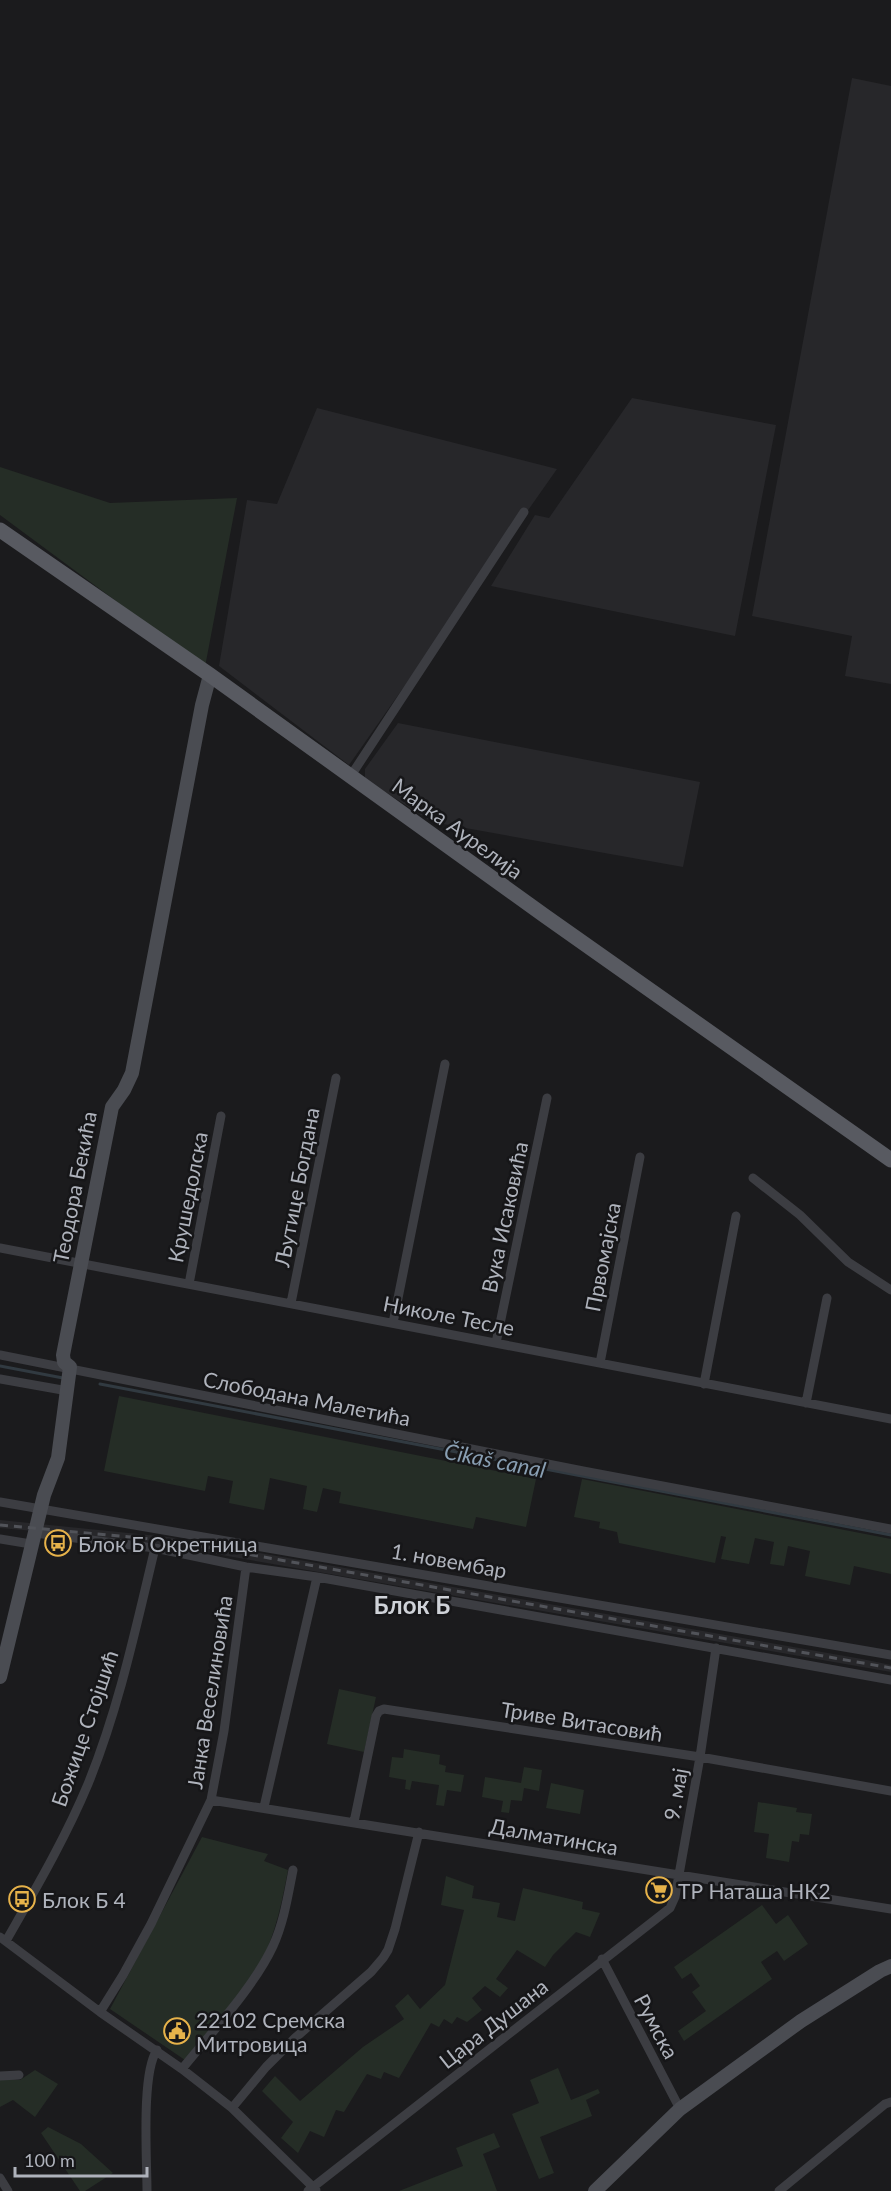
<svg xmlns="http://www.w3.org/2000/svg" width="891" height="2191" viewBox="0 0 891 2191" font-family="Lato,sans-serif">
  <rect width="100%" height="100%" fill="#1b1b1d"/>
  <path fill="#27272a" d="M852,78L891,86V684L845,676L852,636L752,616Z
    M632,398L776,425L735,636L491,586L535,515L549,518Z
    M317,408L557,469L349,765L219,666L247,500L277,504Z
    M398,723L700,782L683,867L432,822L365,779V769Z
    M0,1520L168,1537L862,1659L891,1665V1672L136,1540L0,1528Z"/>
  <path fill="#252d26" d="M0,467L110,503L237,498L205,667L0,515Z
    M119,1396L536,1479L526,1527L476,1517L473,1529L339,1503L341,1492L323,1488L317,1512L303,1509L307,1486L270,1478L264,1510L229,1503L233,1481L208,1476L205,1491L104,1471Z
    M582,1479L891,1539V1574L854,1566L850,1585L805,1576L810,1551L788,1546L784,1566L770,1564L774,1542L755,1538L749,1564L721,1559L726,1537L721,1536L715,1563L619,1543L617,1532L599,1528L600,1522L574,1517Z
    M339,1689L376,1697L364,1752L327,1744Z
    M404,1749L440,1755L439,1764L446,1766L445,1772L464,1775L461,1792L447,1790L444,1806L436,1805L439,1785L412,1781L410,1790L405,1789L406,1780L389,1777L392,1757L403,1758Z
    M524,1767L542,1770L539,1791L524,1788L522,1801L511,1800L509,1813L501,1812L503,1801L482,1797L485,1777L521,1783Z
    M551,1783L584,1790L580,1814L546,1808Z
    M758,1802L797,1808L796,1812L812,1814L809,1835L800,1834L799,1842L792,1841L789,1862L766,1858L769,1834L754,1832Z
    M202,1837L268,1854L264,1861L288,1870C283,1896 278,1922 268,1947C252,1984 211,2029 185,2060L110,2009Z
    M446,1876L474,1886L472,1898L500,1903L497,1917L515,1921L523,1888L583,1902L582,1909L600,1913L590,1937L576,1932L553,1955L545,1967L517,1950L496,1979L508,1988L500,1997L485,1986L472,1998L482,2010L467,2022L457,2017L452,2024L444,2019L439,2027L431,2023L399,2078L384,2072L381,2079L367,2074L344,2112L336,2110L324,2137L310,2131L298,2153L281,2138L293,2122L262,2091L275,2076L300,2101L363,2047L404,2019L395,2006L408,1994L420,2009L445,1985L464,1910L441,1905Z
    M762,1905L776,1924L788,1915L808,1944L784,1961L777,1951L761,1962L772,1979L684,2041L678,2031L706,2011L692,1992L700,1986L691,1973L682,1979L674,1967Z
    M558,2068L571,2100L598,2089L600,2093L586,2100L592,2116L540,2137L554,2173L539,2179L512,2114L539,2103L530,2080Z
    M35,2070L58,2084L35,2117L13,2100L0,2107V2078L20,2080Z
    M48,2127L81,2144L113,2173L85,2191H80L41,2133Z
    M494,2133L500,2147L483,2154L497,2191H399L463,2166L456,2148Z"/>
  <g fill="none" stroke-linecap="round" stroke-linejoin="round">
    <path stroke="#313a41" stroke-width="3" d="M0,1366L63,1378
      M100,1384L891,1535"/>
    <path stroke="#3c3d42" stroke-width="9" d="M350,777L524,512
      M753,1178L800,1215L848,1262L891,1290
      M0,1248L891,1419
      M189,1284L221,1116
      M291,1303L336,1078
      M393,1323L445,1064
      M496,1343L547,1098
      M0,1355L583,1471L891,1529
      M600,1363L640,1157
      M0,1379L68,1391
      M704,1384L736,1216
      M806,1403L827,1298
      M0,1502L891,1655
      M35,1533L155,1548L246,1567L317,1577L891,1680
      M0,1539L31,1544
      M211,1800L891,1909
      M264,1807L317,1577
      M354,1822L376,1716L379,1711L384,1709L700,1757L891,1791
      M0,1937L100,2012L182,2069L232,2108L316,2190
      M6,1941C35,1890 65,1839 88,1784C119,1708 136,1627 155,1548
      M602,1959L680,2109
      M100,2012L123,1975L151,1924L211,1800L224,1731L246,1567
      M182,2069C211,2033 254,1987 273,1946C284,1922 288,1895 293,1870
      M0,2076L19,2075
      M232,2108L266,2067L295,2038L371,1972L383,1958L388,1950L395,1929L419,1832
      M0,2178L8,2191
      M147,2191C147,2160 141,2073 157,2050
      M308,2191L670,1908L675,1897L700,1757L716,1648
      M779,2191L885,2104L891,2102"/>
    <path stroke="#4a4c52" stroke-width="14" d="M0,1677L44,1495L58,1458L70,1367L64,1362L63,1355L112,1107L124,1090L132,1073L202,705L210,675
      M595,2191L680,2109L801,2021L880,1971L891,1966"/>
    <path stroke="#585a61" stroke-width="15" d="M0,530L210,675L545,916L891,1160"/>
    <path stroke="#515359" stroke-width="3" stroke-dasharray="8 6" stroke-linecap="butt" d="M0,1525L173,1541L891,1668"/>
  </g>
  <defs>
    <g id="bus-ring" transform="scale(1.35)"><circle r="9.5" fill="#161618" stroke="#e6b24a" stroke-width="1.5"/><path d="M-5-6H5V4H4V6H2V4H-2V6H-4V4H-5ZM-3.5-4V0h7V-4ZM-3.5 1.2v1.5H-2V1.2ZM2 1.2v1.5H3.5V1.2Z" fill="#e6b24a"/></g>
    <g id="supermarket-ring" transform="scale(1.35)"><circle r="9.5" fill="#161618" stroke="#e6b24a" stroke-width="1.5"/><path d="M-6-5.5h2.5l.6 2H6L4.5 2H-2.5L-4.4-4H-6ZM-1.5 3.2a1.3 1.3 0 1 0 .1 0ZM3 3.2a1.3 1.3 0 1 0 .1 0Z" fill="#e6b24a"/></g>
    <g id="civic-ring" transform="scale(1.35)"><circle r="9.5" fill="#161618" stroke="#e6b24a" stroke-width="1.5"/><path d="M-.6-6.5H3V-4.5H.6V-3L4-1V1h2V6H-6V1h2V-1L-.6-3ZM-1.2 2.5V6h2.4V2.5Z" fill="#e6b24a"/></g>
  </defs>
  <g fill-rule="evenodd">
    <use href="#bus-ring" x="58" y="1543"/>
    <use href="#supermarket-ring" x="659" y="1890"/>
    <use href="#bus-ring" x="22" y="1899"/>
    <use href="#civic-ring" x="177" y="2031"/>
  </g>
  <g text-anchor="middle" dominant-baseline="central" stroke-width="5" stroke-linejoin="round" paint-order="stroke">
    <g font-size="21" fill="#afb3bc" stroke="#161618">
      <text transform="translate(458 828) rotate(36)">Марка Аурелија</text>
      <text transform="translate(74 1187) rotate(-79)">Теодора Бекића</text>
      <text transform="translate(296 1187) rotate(-79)">Љутице Богдана</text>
      <text transform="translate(187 1197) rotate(-79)">Крушедолска</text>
      <text transform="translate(504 1217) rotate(-78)">Вука Исаковића</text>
      <text transform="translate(602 1257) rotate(-79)">Првомајска</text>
      <text transform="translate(449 1315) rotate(11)">Николе Тесле</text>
      <text transform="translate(307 1398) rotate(11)">Слободана Малетића</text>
      <text transform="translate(449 1560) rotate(10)">1. новембар</text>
      <text transform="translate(209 1692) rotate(-81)">Јанка Веселиновића</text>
      <text transform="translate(582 1721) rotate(9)">Триве Витасовић</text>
      <text transform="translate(84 1728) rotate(-71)">Божице Стојшић</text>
      <text transform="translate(675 1794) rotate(-80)">9. мај</text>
      <text transform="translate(554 1836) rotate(10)">Далматинска</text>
      <text transform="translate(493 2023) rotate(-38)">Цара Душана</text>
      <text transform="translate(657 2026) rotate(62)">Румска</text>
    </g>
    <g font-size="21" fill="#afb3bc" stroke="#161618" text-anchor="start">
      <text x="78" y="1543">Блок Б Окретница</text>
      <text x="678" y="1890">ТР Наташа НК2</text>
      <text x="42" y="1899">Блок Б 4</text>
      <text x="196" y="2019">22102 Сремска<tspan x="196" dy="24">Митровица</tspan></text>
    </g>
    <g font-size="22" font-style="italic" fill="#899fb3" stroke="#161618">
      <text transform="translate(495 1460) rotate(11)">Čikaš canal</text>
    </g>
    <g font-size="24" font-weight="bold" fill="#cfd2d8" stroke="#161618">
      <text x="412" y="1604">Блок Б</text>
    </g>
  </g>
  <path d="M15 2167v9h132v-9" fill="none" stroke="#afb3bc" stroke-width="3"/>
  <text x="24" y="2167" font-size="18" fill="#afb3bc" stroke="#161618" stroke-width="4.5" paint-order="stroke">100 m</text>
</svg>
